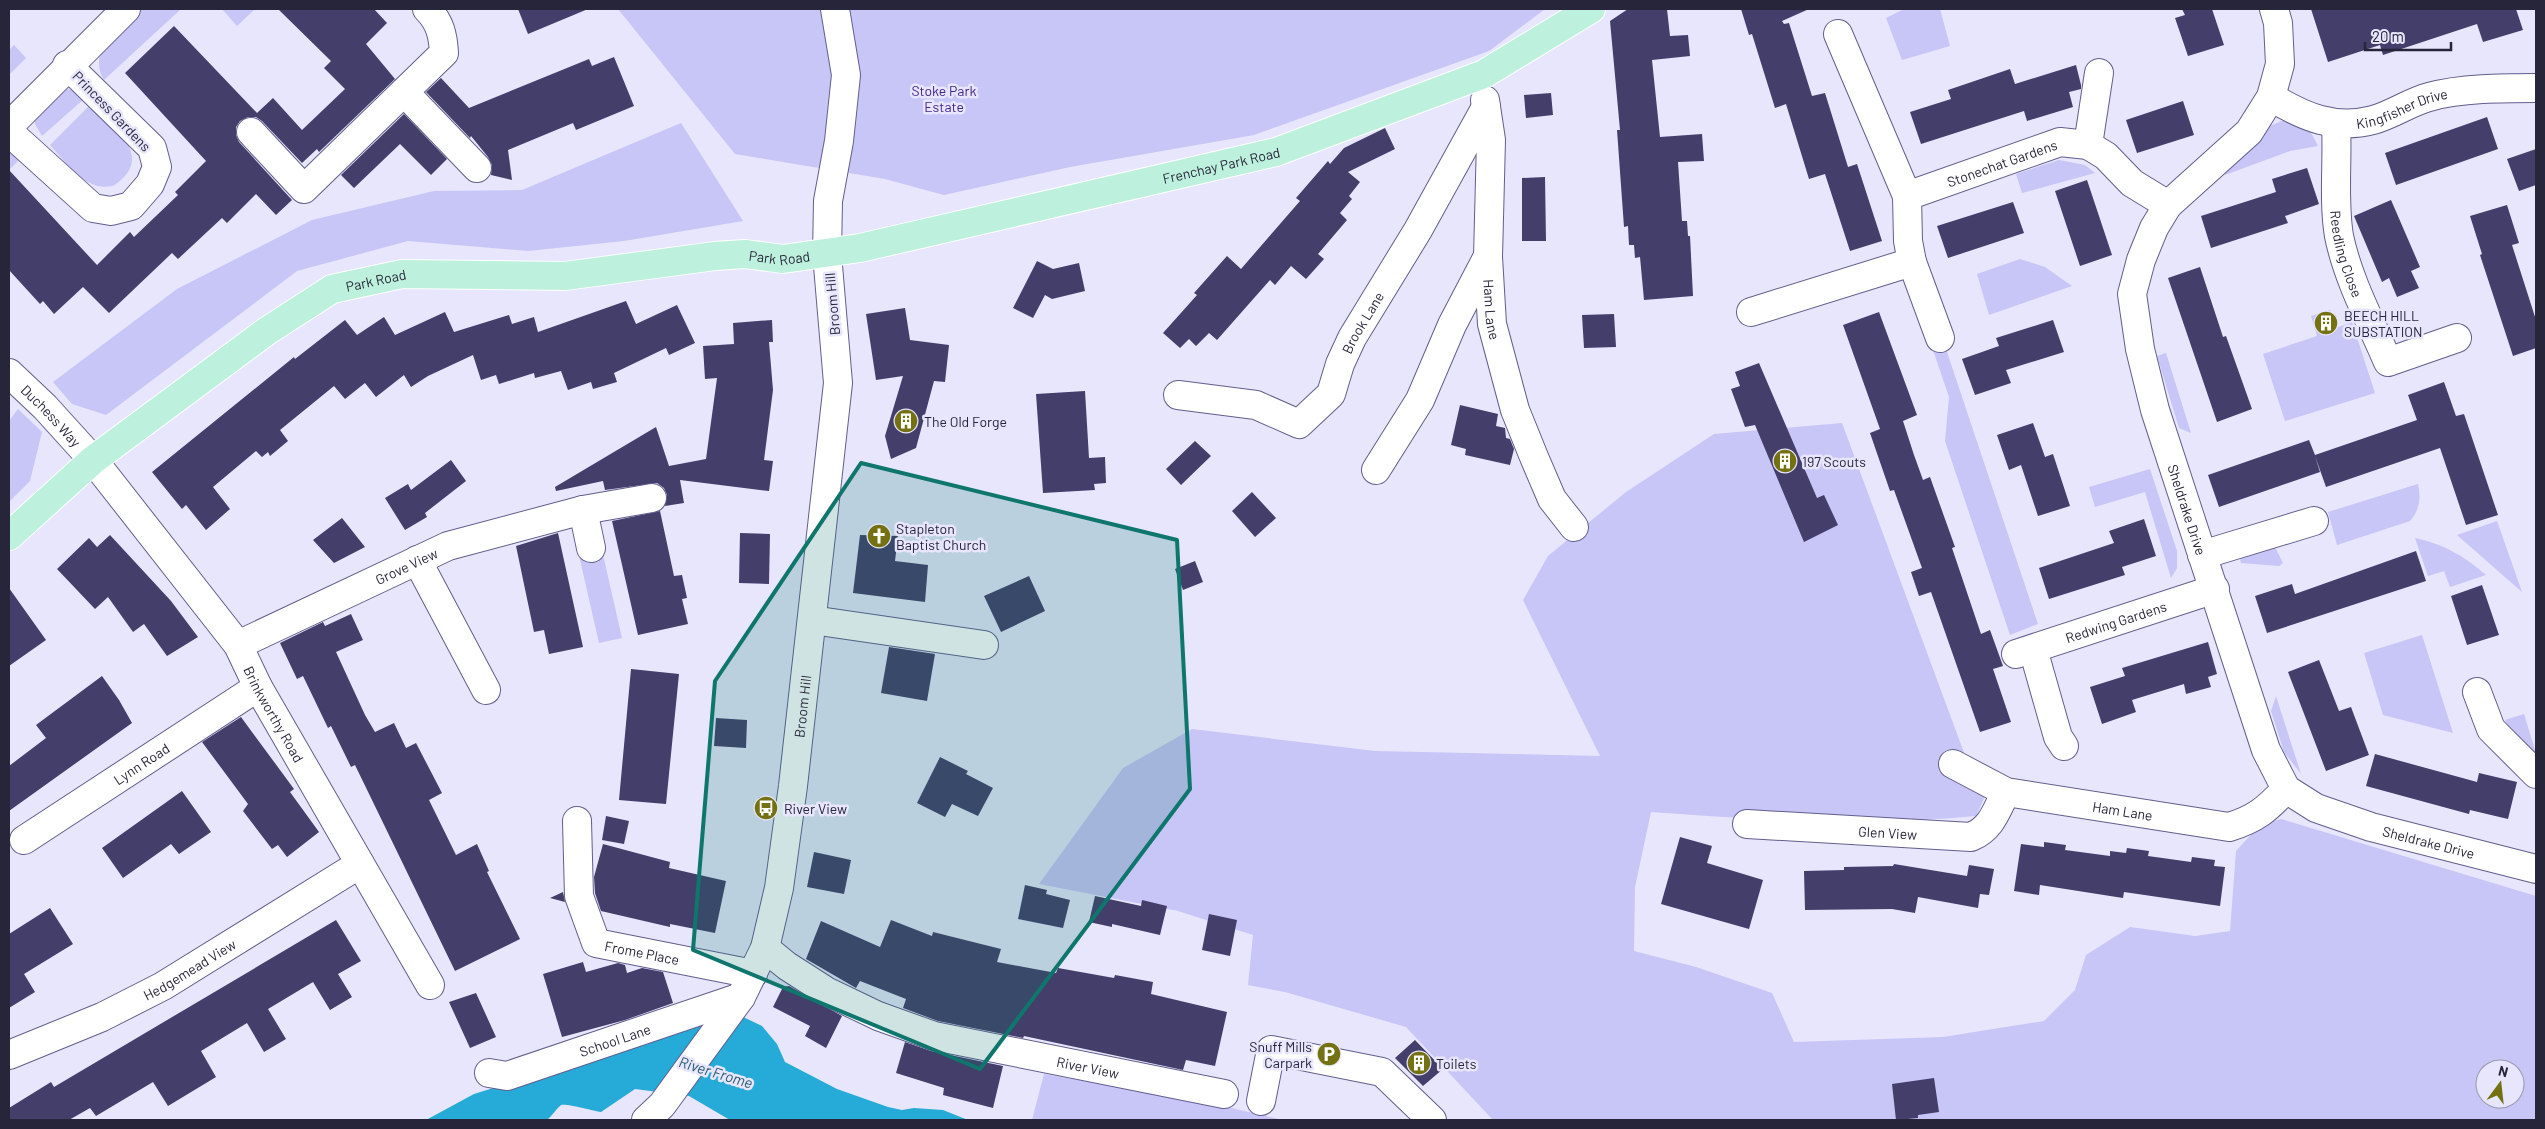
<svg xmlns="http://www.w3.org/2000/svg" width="2545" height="1129" viewBox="0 0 2545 1129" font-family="Barlow,sans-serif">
  <rect width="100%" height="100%" fill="#e7e6fc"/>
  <path fill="#c8c5f7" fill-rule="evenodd" d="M134,9H181L104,80C87,52 117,29 134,9Z
    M222,9H255L237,26Z
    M618,9H1545L1489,51L1254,135L1070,167L944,195L885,179L735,154Z
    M1904,9H1940L1950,46L1902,60L1886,18Z
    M14,45L26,58L9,75V50Z
    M59,87L76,91L85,98L42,136L35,124L34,115Z
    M91,104C114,128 157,157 113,186C85,192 67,163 50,145Z
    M2284,120C2304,120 2310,129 2318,146L2290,151L2225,175L2222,170L2265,128Z
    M681,123L743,221L624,241L528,251L408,241L297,271L106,415L72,404L53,382L177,289L312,220L434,191L522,190Z
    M9,147L23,156L9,170Z
    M2059,160L2085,165L2095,173L2022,193L2016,174Z
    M2020,259L2045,267L2072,286L1989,315L1977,274Z
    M2330,310L2336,328L2352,322L2375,393L2285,421L2263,354L2317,336L2311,316Z
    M1945,346L2038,624L2010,635L1945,441L1949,397L1933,350Z
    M2166,353L2191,433L2179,428L2157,356Z
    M18,409L42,432L30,481L9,502V421Z
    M1842,423L1966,758L1995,775L1976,816C1869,826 1759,820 1651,812L1635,887L1634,951L1696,967L1772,993L1794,1042L1943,1037L2044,1021L2075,990L2086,955L2130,927L2195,936L2230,931L2236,851L2260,825L2281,819L2536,896V1120H1493L1406,1027L1285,992L1248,985L1253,935L1178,911L1039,884L1123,768L1192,729L1375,751L1600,756L1523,600L1548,556L1626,492L1714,434ZM2485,1069H2515V1099H2485Z
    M2150,469L2177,551V568L2171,578L2145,492L2095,507L2089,487Z
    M2418,484C2421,499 2420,509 2410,521L2337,545L2328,512Z
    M2497,521L2522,592L2457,535Z
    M2415,538C2444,544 2464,556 2486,575L2450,587L2444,571L2428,576Z
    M2274,545L2283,563L2279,566L2241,563L2238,549Z
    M601,546L622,638L599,643L578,551Z
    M2422,635L2453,733L2383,715L2364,653Z
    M2276,696L2301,774L2284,752L2271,711Z
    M2524,714L2536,753V758L2510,731L2505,720Z
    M1044,1074L1210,1103L1283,1120H1032Z"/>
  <path fill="#26aad7" d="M739,1015L762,1026L777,1044L785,1062L837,1089L888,1107L902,1110L914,1108L943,1110L968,1120H730L689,1096L635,1089L601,1112C594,1111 566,1103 561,1105C556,1109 552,1116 547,1120H426L474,1094L715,1018Z"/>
  <path fill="#433e6a" d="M278,9H374L387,23L366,44L395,79L319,152L317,149L302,163L262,121L256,117H248L240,121L236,127V135L239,142L292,200L276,215L256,194L227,223L222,218L178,259L172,253L109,313L83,287L54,314L43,301L40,304L9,270V170L97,265L130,232L134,237L178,195L175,192L206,161L125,73L174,26L257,113L273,98L302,130L345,89L324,68L331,61Z
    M518,9H588L528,34Z
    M1628,9H1667L1670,36L1688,35L1690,56L1652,60L1660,137L1702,134L1704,161L1678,162L1682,221H1687L1688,236H1690L1693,296L1644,300L1640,257L1635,258L1634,245H1629L1628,226L1624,227L1617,130H1620L1610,21Z
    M1741,9H1809L1782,21L1784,24L1789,23L1812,96L1825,93L1848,167L1857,164L1882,241L1850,251L1825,174L1809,179L1786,104L1775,108L1752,34L1749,35Z
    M2182,9H2212L2224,45L2188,56L2175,18L2185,15Z
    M2311,9H2516L2523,30L2483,42L2477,24L2383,55L2380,45L2328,62Z
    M614,57L634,106L576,130L573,123L508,150L512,180L491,175L492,165L488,157L471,136L470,138L426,92L441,78L469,108L589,59L592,66Z
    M2076,65L2081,85V89L2069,92L2073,107L2027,121L2024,111L1921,144L1910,112L1951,99L1948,90L2010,69L2015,84Z
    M1551,93L1553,115L1526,118L1524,95Z
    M2183,101L2194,135L2137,153L2126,120Z
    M404,114L447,159L431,175L400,144L354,188L341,175Z
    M2487,117L2498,149L2396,185L2385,153Z
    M1385,128L1395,149L1348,172L1360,182L1349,196L1352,199L1340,213L1347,220L1318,254L1324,259L1306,279L1291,266L1275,285L1270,280L1217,340L1209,333L1196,346L1189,339L1180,348L1163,333L1197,295L1194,293L1227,256L1241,269L1300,201L1296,198L1328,161L1330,164L1344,148Z
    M2536,149V185L2519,191L2507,159Z
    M2307,168L2319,204L2285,216L2288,223L2211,248L2201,216L2276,192L2272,179Z
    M1545,177L1546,241H1522V178Z
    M2087,180L2112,255L2080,266L2055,191Z
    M2391,200L2420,267L2411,271L2419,288L2397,297L2389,278L2382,282L2354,216Z
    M2013,202L2024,233L1948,258L1937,226Z
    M2507,205L2519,243L2512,245L2536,320V348L2513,356L2480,255L2482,254L2470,216Z
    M1037,261L1053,269L1079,263L1085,291L1052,299L1045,295L1033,318L1013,308Z
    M2200,267L2223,337L2226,336L2252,409L2217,422L2168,278Z
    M626,301L636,324L677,305L695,343L669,355L666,348L614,373L617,382L593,389L591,382L568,390L561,371L535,378L534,373L499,384L496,375L481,380L473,355L428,376L411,387L404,375L376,397L365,383L345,399L334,386L280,430L288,441L270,456L268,452L262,457L256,451L213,487L230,509L206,530L186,505L182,509L152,472L294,357L295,359L345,320L357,335L384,317L395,335L445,312L454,332L509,315L512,324L534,317L538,332Z
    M905,308L910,340L949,345L945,382L934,381L916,448L891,459L885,436L903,376L876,380L866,314Z
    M1879,312L1917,415L1903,421L1914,455L1923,480L1930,477L1955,547L1952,548L1981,634L1990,630L2003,666L1993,669L2011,722L1980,732L1931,592L1919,596L1911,572L1922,568L1894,490L1890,491L1870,433L1880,429L1843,325Z
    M1614,314L1616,347L1584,348L1582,315Z
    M772,320L773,342H769L773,390L764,460L773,461L769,491L680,480L684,503L665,506L667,495L664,488L657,483L605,490L603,481L556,491L555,487L656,427L669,466L706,459L717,378L705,379L703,346L734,344L733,323Z
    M2053,320L2064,352L2006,370L2011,383L1975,395L1962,359L1999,346L1996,338Z
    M1759,363L1817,498L1824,495L1838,525L1804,542L1755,425L1745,427L1731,389L1740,386L1735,372Z
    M2444,382L2456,416L2464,414L2498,515L2466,525L2440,448L2326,487L2315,456L2320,472L2219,507L2208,475L2309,440L2315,455L2417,420L2408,395Z
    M1085,391L1089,458L1105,457L1106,483L1094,484L1095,490L1043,493L1036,394Z
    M1460,405L1498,414L1496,426L1505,428L1506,438L1510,439L1514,449L1510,465L1465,455L1466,449L1451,445Z
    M2033,423L2045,457L2053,454L2070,506L2038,516L2021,465L2009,470L1997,435Z
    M1195,441L1211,456L1181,485L1166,469Z
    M451,460L466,481L425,513L427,517L405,530L385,498L408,484L411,490Z
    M1252,492L1276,518L1255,537L1232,511Z
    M660,511L674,576L682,575L687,598L682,599L688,624L638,635L612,521Z
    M342,518L365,547L334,563L313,540Z
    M2144,519L2156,556L2122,567L2125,575L2049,599L2039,568L2114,543L2109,531Z
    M558,533L583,647L549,654L544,630L534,632L516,546Z
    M740,533L770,534L769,584L739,583Z
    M110,535L171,601L198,637L167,656L144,624L133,632L108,597L95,609L57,569L89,538L97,547Z
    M860,535L898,536L895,561L928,565L925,602L853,593Z
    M2416,551L2426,581L2267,633L2255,596L2292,584L2295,594Z
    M1195,561L1203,582L1183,590L1175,569Z
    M1029,576L1045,611L1001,632L984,596Z
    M2482,585L2499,635L2467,645L2451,596Z
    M9,588L46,640L9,666Z
    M351,614L363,640L336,652L365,715L375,732L394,723L406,748L416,743L442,793L429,800L456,855L477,844L489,871L487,872L520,939L455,971L355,765L351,767L331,726L328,728L303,676L297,679L280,643L323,622L325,626Z
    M2208,642L2217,674L2208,677L2211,687L2186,694L2184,684L2132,700L2136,712L2102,724L2090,687L2125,676L2122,668Z
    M889,647L935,654L927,701L881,693Z
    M2319,660L2339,711L2351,707L2369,755L2326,771L2288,672Z
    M631,669L679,674L666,804L619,800Z
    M102,676L119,700L132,723L9,811V766L46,738L36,725Z
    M241,717L294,789L290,792L319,832L287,857L278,845L272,849L243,811L248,804L202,742Z
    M716,718L747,720L746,748L714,746Z
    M2375,754L2477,782L2479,773L2517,782L2508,819L2470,810L2469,814L2366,786Z
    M940,757L968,771L966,774L993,788L978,816L952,804L945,817L917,803Z
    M182,791L211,832L179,854L171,844L123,878L102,848Z
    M606,816L629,821L624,844L602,840Z
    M1680,837L1712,846L1707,863L1763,880L1749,929L1661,904Z
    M2044,842L2066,845L2065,850L2110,856V851L2126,853L2127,848L2149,851L2148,856L2191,862L2192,857L2215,860L2214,866L2225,867L2220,906L2124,892L2123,898L2040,885L2039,895L2014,891L2021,844L2044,847Z
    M603,844L670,862L669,868L726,881L715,933L670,924V927L601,911L595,893L594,877Z
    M814,852L851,860L844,894L807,887Z
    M1894,864L1967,876L1969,865L1994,869L1989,895L1980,894L1978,908L1918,897L1915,913L1892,909L1805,910L1804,871L1844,870V867L1893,866Z
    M1025,885L1047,890L1046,894L1070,900L1063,928L1018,919Z
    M563,892L565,902L550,898Z
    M1095,896L1141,906L1142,900L1167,906L1160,935L1112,924V927L1089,922Z
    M50,908L73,944L24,974L35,992L9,1008V934Z
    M1209,914L1237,920L1230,956L1202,950Z
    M336,920L361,961L338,974L352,997L330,1010L313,982L268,1009L286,1039L264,1052L247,1023L201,1051L216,1077L168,1106L153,1082L96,1116L90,1108L69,1120H9V1108L51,1082L54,1087Z
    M891,920L932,936L933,932L1001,949L997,962L1056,973L1058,968L1114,978L1115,975L1153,982L1151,994L1227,1012L1215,1066L1186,1060L1183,1070L1024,1036L1023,1038L938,1021L903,1008L906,999L860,981L856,988L806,959L821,921L880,947Z
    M583,962L586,972L618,963L625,965L627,973L642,968L663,972L673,1003L625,1020L562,1037L543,974Z
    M789,986L842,1016L826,1048L805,1036L810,1026L773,1007L783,987Z
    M476,993L496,1037L470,1048L449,1002Z
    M1415,1040L1443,1069L1423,1086L1395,1058Z
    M905,1042L931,1051L1003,1066L993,1108L943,1095L944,1088L896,1073Z
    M1934,1078L1939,1112L1918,1115V1118L1896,1120L1892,1084Z"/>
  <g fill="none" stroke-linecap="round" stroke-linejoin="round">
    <g stroke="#625e8d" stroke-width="30">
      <g id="minor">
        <path id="s1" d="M2274,9L2278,23L2280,64L2271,97L2249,132L2168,205L2154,228L2141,260L2132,294L2140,349L2155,410L2266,750L2286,789L2316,808L2371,827L2536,869"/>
        <path d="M1838,34L1907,196"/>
        <path d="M404,92L477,168"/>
        <path id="s2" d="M2271,97C2304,117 2334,130 2373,120C2392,115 2410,102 2429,97C2460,88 2504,88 2536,88"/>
        <path id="s3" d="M1485,100L1491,140L1488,257L1492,324L1515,410L1534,457L1552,499L1574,527"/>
        <path id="s4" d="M2336,125C2338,161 2333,200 2339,236C2348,280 2371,322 2388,362L2457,338"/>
        <path d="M9,126L126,9"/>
        <path d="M9,132L93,208L111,211L131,206L150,184L157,167L152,148L67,65"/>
        <path d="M251,132L304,189L444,53C443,35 440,22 427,9"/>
        <path d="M2088,145L2099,73"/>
        <path d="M1751,312L1912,262"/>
        <path id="s5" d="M1940,338L1912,262L1908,241L1907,196L2060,142L2088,145L2106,156L2132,183L2168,205"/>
        <path id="s6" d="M9,373L45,407L93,460L238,645L258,687L430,985"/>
        <path id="s7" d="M1178,395L1256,405L1299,424L1331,394L1340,364L1352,338L1418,230L1486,107"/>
        <path d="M1376,470L1420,400L1452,325L1487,258"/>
        <path d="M583,510L591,548"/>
        <path d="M2202,555L2314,521"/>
        <path d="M417,560L486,690"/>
        <path d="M812,620L984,645"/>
        <path id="s8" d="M238,645L448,546L583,510L652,498"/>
        <path d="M2033,649L2058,737L2064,746"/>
        <path id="s9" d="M2016,654L2215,589"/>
        <path d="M2477,692L2491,729L2536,774"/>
        <path id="s10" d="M1953,764L2006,792L2229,827C2256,819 2267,809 2286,789"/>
        <path id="s11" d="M577,821L579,896L596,943L753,974"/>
        <path id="s12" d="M1747,824L1971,837C1992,828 1996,811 2006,792"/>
        <path id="s13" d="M24,840L258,687"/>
        <path id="s14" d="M765,948L787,966L826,991L878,1016L934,1036L1224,1094"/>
        <path id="s15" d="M9,1055L102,1017L163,986L360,864"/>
        <path id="s16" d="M489,1073L507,1076L741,997"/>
        <path d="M1261,1101L1271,1050L1382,1072L1432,1120"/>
        <path id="s17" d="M646,1120L662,1105L741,997L765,948L779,888L793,786L838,383L827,254L828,201L839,141L846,75L835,9"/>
      </g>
    </g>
    <g stroke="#fff" stroke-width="30">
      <g id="major">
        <path id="s18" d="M9,536L93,460L267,331L332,289L402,274L565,276L715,256L745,254L783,259L860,248L1276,152L1484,74L1591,9"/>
      </g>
    </g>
    <use href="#minor" stroke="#fff" stroke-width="28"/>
    <use href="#major" stroke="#bef1dd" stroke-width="28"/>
  </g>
  <path fill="#0f766e" fill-opacity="0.2" stroke="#0f766e" stroke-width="4" stroke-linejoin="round" d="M861,463L1177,540L1190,789L980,1069L693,950L715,681Z"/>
  <defs>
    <g id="building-disc" transform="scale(1.25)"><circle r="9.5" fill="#747113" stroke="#e7e6fc"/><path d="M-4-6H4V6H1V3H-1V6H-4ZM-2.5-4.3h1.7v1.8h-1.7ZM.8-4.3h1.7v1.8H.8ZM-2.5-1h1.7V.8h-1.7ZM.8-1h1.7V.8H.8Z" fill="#fff"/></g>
    <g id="church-disc" transform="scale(1.25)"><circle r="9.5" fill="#747113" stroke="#e7e6fc"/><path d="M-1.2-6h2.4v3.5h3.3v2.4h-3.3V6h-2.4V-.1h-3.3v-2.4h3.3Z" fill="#fff"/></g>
    <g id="bus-disc" transform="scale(1.25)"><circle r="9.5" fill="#747113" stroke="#e7e6fc"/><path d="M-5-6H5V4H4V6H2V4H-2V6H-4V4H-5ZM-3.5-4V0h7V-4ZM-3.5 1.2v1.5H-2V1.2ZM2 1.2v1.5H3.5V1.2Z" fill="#fff"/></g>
    <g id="parking-disc" transform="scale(1.25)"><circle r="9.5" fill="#747113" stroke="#e7e6fc"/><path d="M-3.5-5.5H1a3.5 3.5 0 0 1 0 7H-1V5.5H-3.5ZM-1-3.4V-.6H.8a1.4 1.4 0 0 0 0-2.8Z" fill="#fff"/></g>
  </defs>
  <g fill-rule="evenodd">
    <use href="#building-disc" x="2326" y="323"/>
    <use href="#building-disc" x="906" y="421"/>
    <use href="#building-disc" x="1785" y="461"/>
    <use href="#church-disc" x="879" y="536"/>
    <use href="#bus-disc" x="766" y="808"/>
    <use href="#parking-disc" x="1329" y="1054"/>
    <use href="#building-disc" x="1419" y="1063"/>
  </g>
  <g text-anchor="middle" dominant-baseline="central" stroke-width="5" stroke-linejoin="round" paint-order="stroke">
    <g font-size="14" fill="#3f278a" stroke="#e7e6fc">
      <text x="944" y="90">Stoke Park<tspan x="944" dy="16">Estate</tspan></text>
    </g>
    <g font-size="14" fill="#272539" stroke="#e7e6fc">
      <text stroke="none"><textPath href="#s2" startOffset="139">Kingfisher Drive</textPath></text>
      <text transform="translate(112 111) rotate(46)">Princess Gardens</text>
      <text stroke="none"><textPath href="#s5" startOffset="248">Stonechat Gardens</textPath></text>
      <text stroke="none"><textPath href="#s18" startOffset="1310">Frenchay Park Road</textPath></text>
      <text stroke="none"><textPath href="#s4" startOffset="130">Reedling Close</textPath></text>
      <text stroke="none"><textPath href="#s18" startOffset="858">Park Road</textPath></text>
      <text stroke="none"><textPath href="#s18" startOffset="452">Park Road</textPath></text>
      <text transform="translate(832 304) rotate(-95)">Broom Hill</text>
      <text stroke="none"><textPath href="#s3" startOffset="210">Ham Lane</textPath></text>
      <text stroke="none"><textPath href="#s7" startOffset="248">Brook Lane</textPath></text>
      <text stroke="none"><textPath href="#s6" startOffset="60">Duchess Way</textPath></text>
      <text stroke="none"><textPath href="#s1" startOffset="560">Sheldrake Drive</textPath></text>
      <text stroke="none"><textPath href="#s8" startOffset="186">Grove View</textPath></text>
      <text stroke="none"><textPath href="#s9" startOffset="105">Redwing Gardens</textPath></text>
      <text stroke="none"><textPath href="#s17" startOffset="455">Broom Hill</textPath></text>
      <text stroke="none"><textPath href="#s6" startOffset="434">Brinkworthy Road</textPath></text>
      <text stroke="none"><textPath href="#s13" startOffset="140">Lynn Road</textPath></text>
      <text stroke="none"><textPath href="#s10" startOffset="178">Ham Lane</textPath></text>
      <text stroke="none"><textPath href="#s12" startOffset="141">Glen View</textPath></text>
      <text stroke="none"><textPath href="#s1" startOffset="1010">Sheldrake Drive</textPath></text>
      <text stroke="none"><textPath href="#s11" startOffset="172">Frome Place</textPath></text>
      <text stroke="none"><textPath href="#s15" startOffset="200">Hedgemead View</textPath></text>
      <text stroke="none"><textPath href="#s16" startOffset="132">School Lane</textPath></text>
      <text stroke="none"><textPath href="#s14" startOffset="349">River View</textPath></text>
    </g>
    <g font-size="14" fill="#272539" stroke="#e7e6fc" text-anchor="start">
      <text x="2344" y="315">BEECH HILL<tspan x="2344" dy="16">SUBSTATION</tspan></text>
      <text x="924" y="421">The Old Forge</text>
      <text x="1802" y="461">197 Scouts</text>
      <text x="896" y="528">Stapleton<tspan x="896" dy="16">Baptist Church</tspan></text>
      <text x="784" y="808">River View</text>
      <text x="1312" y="1046" text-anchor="end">Snuff Mills<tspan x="1312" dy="16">Carpark</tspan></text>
      <text x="1436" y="1063">Toilets</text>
    </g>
    <g font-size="15" font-style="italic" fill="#28596d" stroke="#e7e6fc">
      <text transform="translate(716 1072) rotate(17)">River Frome</text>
    </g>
  </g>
  <rect width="2545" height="1129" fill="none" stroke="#272539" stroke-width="20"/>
  <g transform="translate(2500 1084) rotate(15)"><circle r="24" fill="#e7e6fc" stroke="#9a99ae"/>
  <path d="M0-4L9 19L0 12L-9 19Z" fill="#747113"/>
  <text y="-8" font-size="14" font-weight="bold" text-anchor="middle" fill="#272539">N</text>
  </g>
  <path d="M2365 42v8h86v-8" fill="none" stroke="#272539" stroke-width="2.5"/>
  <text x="2372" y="42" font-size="15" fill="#272539" stroke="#e7e6fc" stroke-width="4" paint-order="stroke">20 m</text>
</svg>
